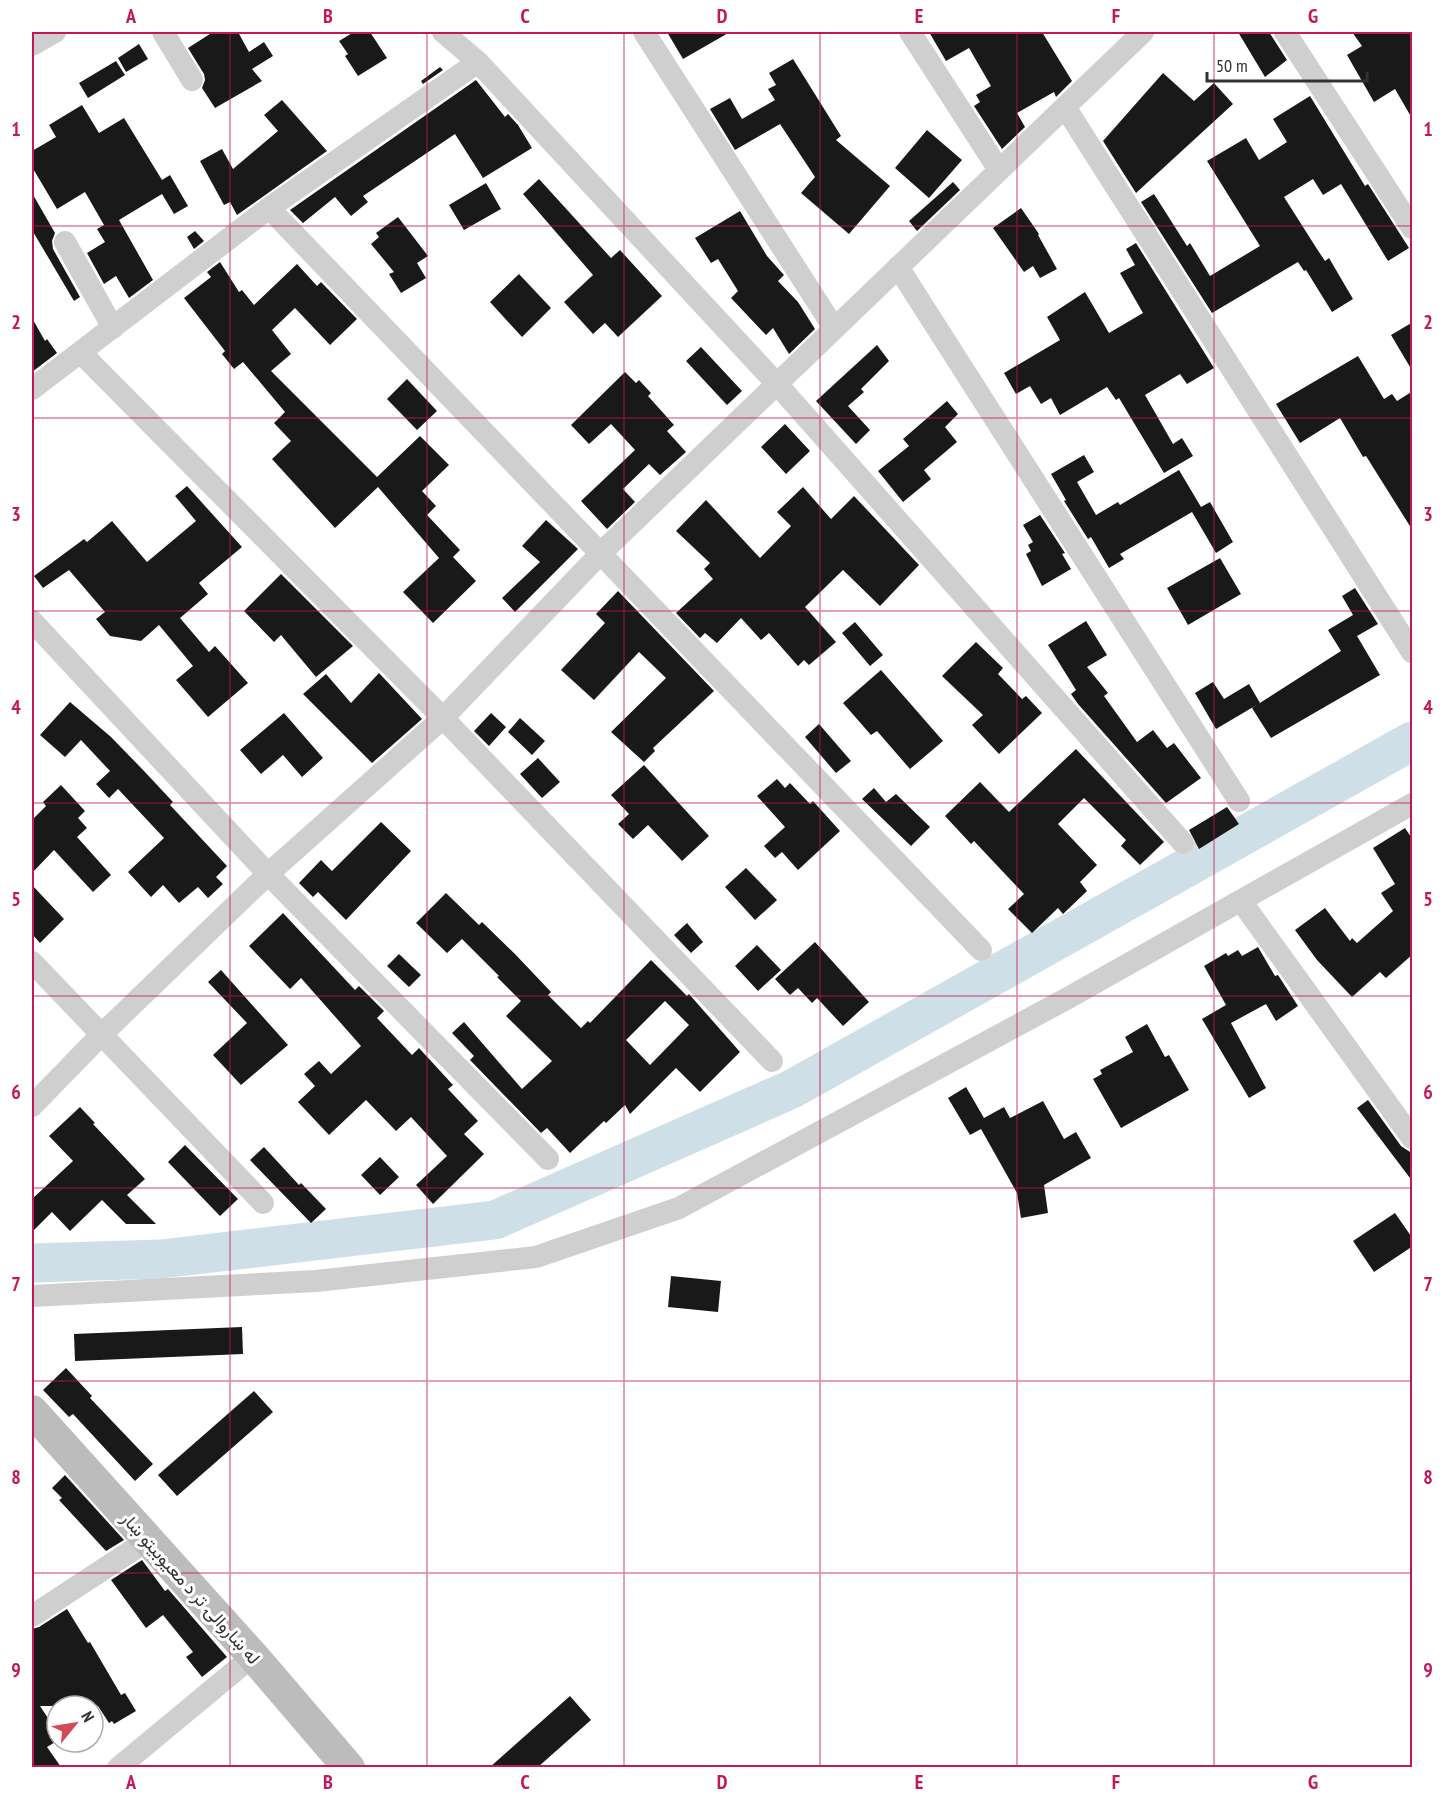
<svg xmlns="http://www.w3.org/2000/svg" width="1444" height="1799" viewBox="0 0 1444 1799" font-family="'PT Sans Narrow',Vazirmatn,sans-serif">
  <rect width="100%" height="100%" fill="#fff"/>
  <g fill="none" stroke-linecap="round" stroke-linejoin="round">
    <path stroke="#cedfe8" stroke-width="39" d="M32,1263L161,1259L495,1220L792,1089L1412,741"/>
  </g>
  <path fill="#191919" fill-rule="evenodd" d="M213,32H238L249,52L264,42L273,56L252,69L262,81L215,108L202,88L205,80L204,74L188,48Z
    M354,32H370L387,58L358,76L345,56L348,54L339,41Z
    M667,32H730L683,59Z
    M929,32H1042L1072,81L1056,97L1054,92L1017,113L1025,127L1002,149L974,106L980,102L976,95L991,86L969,48L946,61Z
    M1238,32H1269L1287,60L1265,77Z
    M1352,32H1413V120L1395,89L1374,102L1347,55L1362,46Z
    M139,44L148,59L126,72L118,58Z
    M793,59L841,136L836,140L890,186L849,234L801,193L815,177L780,124L735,150L710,109L730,98L742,119L775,100L768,89L776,85L769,73Z
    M116,61L125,75L88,98L79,83Z
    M440,67L443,70L423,84L421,81Z
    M1163,73L1194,101L1214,83L1233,104L1136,193L1103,141Z
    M476,80L505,117L508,114L518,125L532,148L483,178L455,134L363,196L368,202L351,216L335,197L303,223L290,210Z
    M1310,96L1365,186L1368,184L1409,248L1388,261L1341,184L1323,195L1313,179L1284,197L1317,249L1325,261L1329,258L1353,299L1332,312L1306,270L1304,271L1298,262L1212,313L1141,202L1154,194L1187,246L1190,243L1210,276L1260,246L1207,161L1246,138L1259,160L1287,142L1273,119Z
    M282,100L327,151L237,215L230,202L224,205L200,161L222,149L233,169L278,131L264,115Z
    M82,105L99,133L124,118L162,180L170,175L188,206L174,214L162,194L119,220L153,280L129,298L116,276L104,284L87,253L105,242L97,229L104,225L85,192L57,209L32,167V151L56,137L49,125Z
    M927,130L962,160L929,198L895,168Z
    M539,179L611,258L620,250L662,296L618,337L605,323L593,334L564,302L593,275L523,194Z
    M953,182L960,190L917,231L909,221Z
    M486,183L501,209L464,230L449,205Z
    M32,193L55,233L52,241L53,249L80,297L74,301L32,230Z
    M1021,208L1039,234L1038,235L1057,269L1040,278L1033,266L1024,272L993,228Z
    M740,211L767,256L784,275L778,281L798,302L815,329L789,354L773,328L766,335L731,298L738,291L718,259L711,263L695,238Z
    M398,217L428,256L417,263L426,278L401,293L389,274L394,272L371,244L379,237L376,233Z
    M195,231L204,241L194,249L187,237Z
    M1136,243L1214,368L1187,384L1180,374L1145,395L1173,444L1182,438L1193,456L1164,473L1119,398L1116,400L1107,387L1060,415L1051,398L1041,404L1030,386L1016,394L1004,373L1060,340L1047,317L1085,292L1109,333L1143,313L1120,273L1135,265L1126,249Z
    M220,262L239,292L242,290L254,305L297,264L317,286L321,282L357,319L330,345L295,308L272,330L291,354L271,371L377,477L420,436L449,465L422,491L436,506L427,515L460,550L453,557L476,581L433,623L403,592L439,558L378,487L335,528L272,459L291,441L274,423L285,412L243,362L234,369L222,354L225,351L184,298L211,277L207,272Z
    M519,274L551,308L522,337L490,302Z
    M32,318L45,341L47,339L57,353L32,372Z
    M1413,322V372L1391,335Z
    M877,345L889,361L861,389L864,392L848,406L870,430L856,444L816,401Z
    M701,347L742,391L727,405L686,361Z
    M1358,356L1384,399L1392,394L1397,401L1413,391V531L1366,456L1363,457L1340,418L1300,443L1276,404Z
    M625,372L636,383L639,380L651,393L648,396L674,425L667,431L686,452L660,475L649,464L623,489L635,502L607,529L581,501L635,450L611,424L589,444L571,425Z
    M407,379L437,411L417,430L387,399Z
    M947,401L958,414L945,427L957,442L924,470L931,479L903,502L878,471L909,446L903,439Z
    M785,424L810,451L786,474L761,447Z
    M1084,455L1094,472L1077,482L1096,515L1118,502L1120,505L1179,470L1201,507L1210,502L1233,542L1216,553L1192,512L1120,554L1124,559L1109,568L1091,537L1088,539L1064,501L1066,500L1051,474Z
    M187,486L242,547L199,583L208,594L180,618L209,652L215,646L248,683L208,717L176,680L193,666L159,625L141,641L110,636L96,619L105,612L69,570L43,588L34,576L84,539L87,542L112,521L147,562L196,521L175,496Z
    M803,487L831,519L854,496L919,565L880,606L843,570L805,607L836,642L809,665L804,660L798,666L769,633L761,640L741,618L717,643L705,633L700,638L676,613L713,579L704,569L710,563L676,531L706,500L760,558L791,526L777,512Z
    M1040,515L1065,553L1062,554L1071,569L1042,586L1026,554L1031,551L1028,545L1033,542L1023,525Z
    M546,520L578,549L515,612L502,598L540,562L522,546Z
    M1220,558L1241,594L1188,625L1167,588Z
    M281,574L353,646L316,677L281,635L274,642L244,611Z
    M1355,588L1378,624L1357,636L1380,675L1271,738L1252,708L1341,651L1328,630L1353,615L1342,596Z
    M618,591L714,691L653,748L655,751L644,762L611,732L666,678L639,652L594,700L561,670L605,623L596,614Z
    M1086,621L1107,655L1087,667L1108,693L1104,696L1137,742L1153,730L1167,748L1174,743L1201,778L1166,803L1078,704L1071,694L1076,690L1048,645Z
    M855,622L883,655L870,666L842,633Z
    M976,642L1003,668L998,674L1022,699L1026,696L1042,713L999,754L972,725L983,715L942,676Z
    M881,670L943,741L910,769L877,731L871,735L843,703Z
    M379,673L422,719L372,763L303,694L326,674L351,703Z
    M1213,682L1224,699L1249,684L1260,703L1216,729L1195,693Z
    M70,702L111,737L144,771L173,802L170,805L227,866L216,877L223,884L208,898L198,887L179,903L163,885L151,897L128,872L164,838L118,789L109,798L96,784L110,771L81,740L65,757L40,735Z
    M284,713L323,758L302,777L283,755L261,774L240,750Z
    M491,713L506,727L489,746L474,731Z
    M520,718L545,741L532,755L508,732Z
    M819,724L851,761L836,773L805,737Z
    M1076,749L1164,842L1140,865L1121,846L1126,840L1084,798L1058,824L1097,865L1080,882L1087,891L1063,914L1058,908L1032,933L1008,909L1024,894L974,841L971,844L945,816L980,782L1009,812Z
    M538,758L560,782L542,798L520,774Z
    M644,765L709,836L682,861L648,825L633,839L618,824L629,814L611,795Z
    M777,779L785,788L790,783L810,804L813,801L840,831L798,870L782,852L775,858L764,846L785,827L757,796Z
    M61,785L85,811L78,818L87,828L77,837L111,875L93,892L54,850L32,873V820L46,806L43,802Z
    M874,788L886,802L896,794L930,827L911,846L862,799Z
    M1227,807L1239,824L1199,849L1189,830Z
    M381,822L411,851L346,920L318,892L313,897L299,883L321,860L332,871Z
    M1405,828L1413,840V954L1386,978L1380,972L1352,997L1317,960L1295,930L1325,908L1350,941L1352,938L1357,943L1393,911L1381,893L1395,884L1373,848Z
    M746,868L777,900L755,920L725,887Z
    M32,885L64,919L40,943L32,934Z
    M446,893L479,925L482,922L515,954L551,992L548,995L581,1028L588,1021L590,1023L651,960L687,996L689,994L740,1052L700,1092L676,1068L630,1114L625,1105L606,1123L604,1121L570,1153L547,1128L541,1133L470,1060L474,1056L452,1033L464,1022L522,1089L552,1061L506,1016L521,1001L497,977L499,976L462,939L447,953L416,923ZM665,1001L689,1025L650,1065L626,1040Z
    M283,913L355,990L359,986L384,1011L377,1018L412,1055L419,1048L453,1085L448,1089L478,1121L464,1134L484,1154L433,1204L416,1185L447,1156L411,1117L396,1131L366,1100L329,1135L298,1102L315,1086L304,1074L319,1061L331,1074L361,1046L301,978L290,989L249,946Z
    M687,923L703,942L691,953L674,935Z
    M815,942L869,1002L843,1026L817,998L812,1003L798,988L790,995L775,979Z
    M757,945L781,970L758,991L735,966Z
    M1258,947L1275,976L1278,975L1298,1006L1276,1021L1266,1004L1231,1023L1266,1088L1249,1098L1202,1019L1226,1005L1204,966L1226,953L1228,956L1238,950L1242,956Z
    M399,954L421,975L409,987L387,966Z
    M221,970L288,1045L241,1085L213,1055L247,1023L208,982Z
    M1147,1024L1165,1057L1169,1055L1189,1090L1121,1128L1093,1079L1102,1074L1100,1070L1133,1052L1125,1037Z
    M966,1087L984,1118L1004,1107L1010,1118L1043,1101L1064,1139L1076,1132L1091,1158L1044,1185L1048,1213L1021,1218L1017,1193L981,1129L970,1135L948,1098Z
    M1368,1100L1401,1146L1413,1154V1182L1357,1108Z
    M80,1107L95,1123L93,1124L145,1179L127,1195L156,1224H126L102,1200L70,1231L52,1212L32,1232V1199L73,1161L49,1136Z
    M185,1145L238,1199L220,1216L168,1162Z
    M264,1147L299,1185L301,1183L326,1209L311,1223L250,1160Z
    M380,1157L399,1177L380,1195L361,1175Z
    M1395,1213L1413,1239V1246L1374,1272L1353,1241Z
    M671,1276L721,1281L718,1312L668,1307Z
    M242,1327L243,1354L75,1361L74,1334Z
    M66,1368L92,1396L90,1398L153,1464L135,1481L73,1414L69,1417L43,1390Z
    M254,1391L273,1412L177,1496L158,1475Z
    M65,1475L124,1540L106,1551L59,1500L62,1498L52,1488Z
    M142,1560L165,1591L168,1589L227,1657L202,1677L186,1657L193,1652L163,1615L146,1628L111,1580Z
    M67,1609L88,1643L90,1642L121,1695L125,1693L136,1711L114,1724L112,1721L109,1723L98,1706H40L57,1732V1741L47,1747L61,1767H32V1629L39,1627Z
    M570,1696L591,1720L538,1767H490Z"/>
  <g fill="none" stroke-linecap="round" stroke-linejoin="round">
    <path stroke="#cfcfcf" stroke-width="22" d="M163,32L192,80
      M443,32L478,62L777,384L1183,843
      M644,32L834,328
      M910,32L999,170
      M1285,32L1412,228
      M32,45L55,32
      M1065,107L1412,652
      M269,208L981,950
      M65,242L113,328
      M898,267L1239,801
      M81,353L443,718L772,1061
      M32,389L269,208L478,62
      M32,621L268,874L548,1159
      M1241,901L1412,1138
      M32,962L263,1203
      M32,1106L101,1035L268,874L443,718L602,552L1143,32
      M32,1296L316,1281L536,1257L679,1208L1068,998L1412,804
      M32,1616L148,1540
      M118,1768L253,1656"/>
    <path stroke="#bcbcbc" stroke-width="32" d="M32,1411L253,1656L349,1768"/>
  </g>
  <path fill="none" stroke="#c2185b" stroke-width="1.5" stroke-opacity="0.55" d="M230,32V1768M427,32V1768M624,32V1768M820,32V1768M1017,32V1768M1214,32V1768M32,226H1412M32,418H1412M32,611H1412M32,803H1412M32,996H1412M32,1188H1412M32,1381H1412M32,1573H1412"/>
  <g text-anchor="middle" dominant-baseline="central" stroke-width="6" stroke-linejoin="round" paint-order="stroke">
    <g font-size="18" fill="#323232" stroke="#fff">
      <text transform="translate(191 1588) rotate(48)">له ښاروالۍ تر د معیوبیتو ښار</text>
    </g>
  </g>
  <rect width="1444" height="1799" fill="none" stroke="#ffffff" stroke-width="66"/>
  <g transform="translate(75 1724) rotate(60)"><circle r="28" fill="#ffffff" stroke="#adadad" stroke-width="1.5"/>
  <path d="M0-4.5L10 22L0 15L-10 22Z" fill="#d34a58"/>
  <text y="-9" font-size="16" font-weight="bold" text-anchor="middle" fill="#323232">N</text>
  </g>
  <path d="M1207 72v9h160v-9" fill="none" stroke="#323232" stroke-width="3"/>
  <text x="1216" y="72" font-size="18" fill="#323232" stroke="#ffffff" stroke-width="4.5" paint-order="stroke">50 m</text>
  <rect x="33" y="33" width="1378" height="1733" fill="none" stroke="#c2185b" stroke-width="2"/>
  <g font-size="20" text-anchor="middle" font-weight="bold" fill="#c2185b">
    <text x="131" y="23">A</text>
    <text x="328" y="23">B</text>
    <text x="525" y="23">C</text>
    <text x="722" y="23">D</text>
    <text x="919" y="23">E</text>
    <text x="1116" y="23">F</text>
    <text x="1313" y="23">G</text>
    <text x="16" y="136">1</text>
    <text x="1428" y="136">1</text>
    <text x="16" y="329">2</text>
    <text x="1428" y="329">2</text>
    <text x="16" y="521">3</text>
    <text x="1428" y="521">3</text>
    <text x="16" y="714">4</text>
    <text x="1428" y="714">4</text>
    <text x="16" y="906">5</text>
    <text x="1428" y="906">5</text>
    <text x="16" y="1099">6</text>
    <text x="1428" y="1099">6</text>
    <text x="16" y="1291">7</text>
    <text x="1428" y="1291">7</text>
    <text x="16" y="1484">8</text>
    <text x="1428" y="1484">8</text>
    <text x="16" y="1677">9</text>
    <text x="1428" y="1677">9</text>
    <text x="131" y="1789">A</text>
    <text x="328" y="1789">B</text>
    <text x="525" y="1789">C</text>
    <text x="722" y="1789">D</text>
    <text x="919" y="1789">E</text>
    <text x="1116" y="1789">F</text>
    <text x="1313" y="1789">G</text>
  </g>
</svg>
